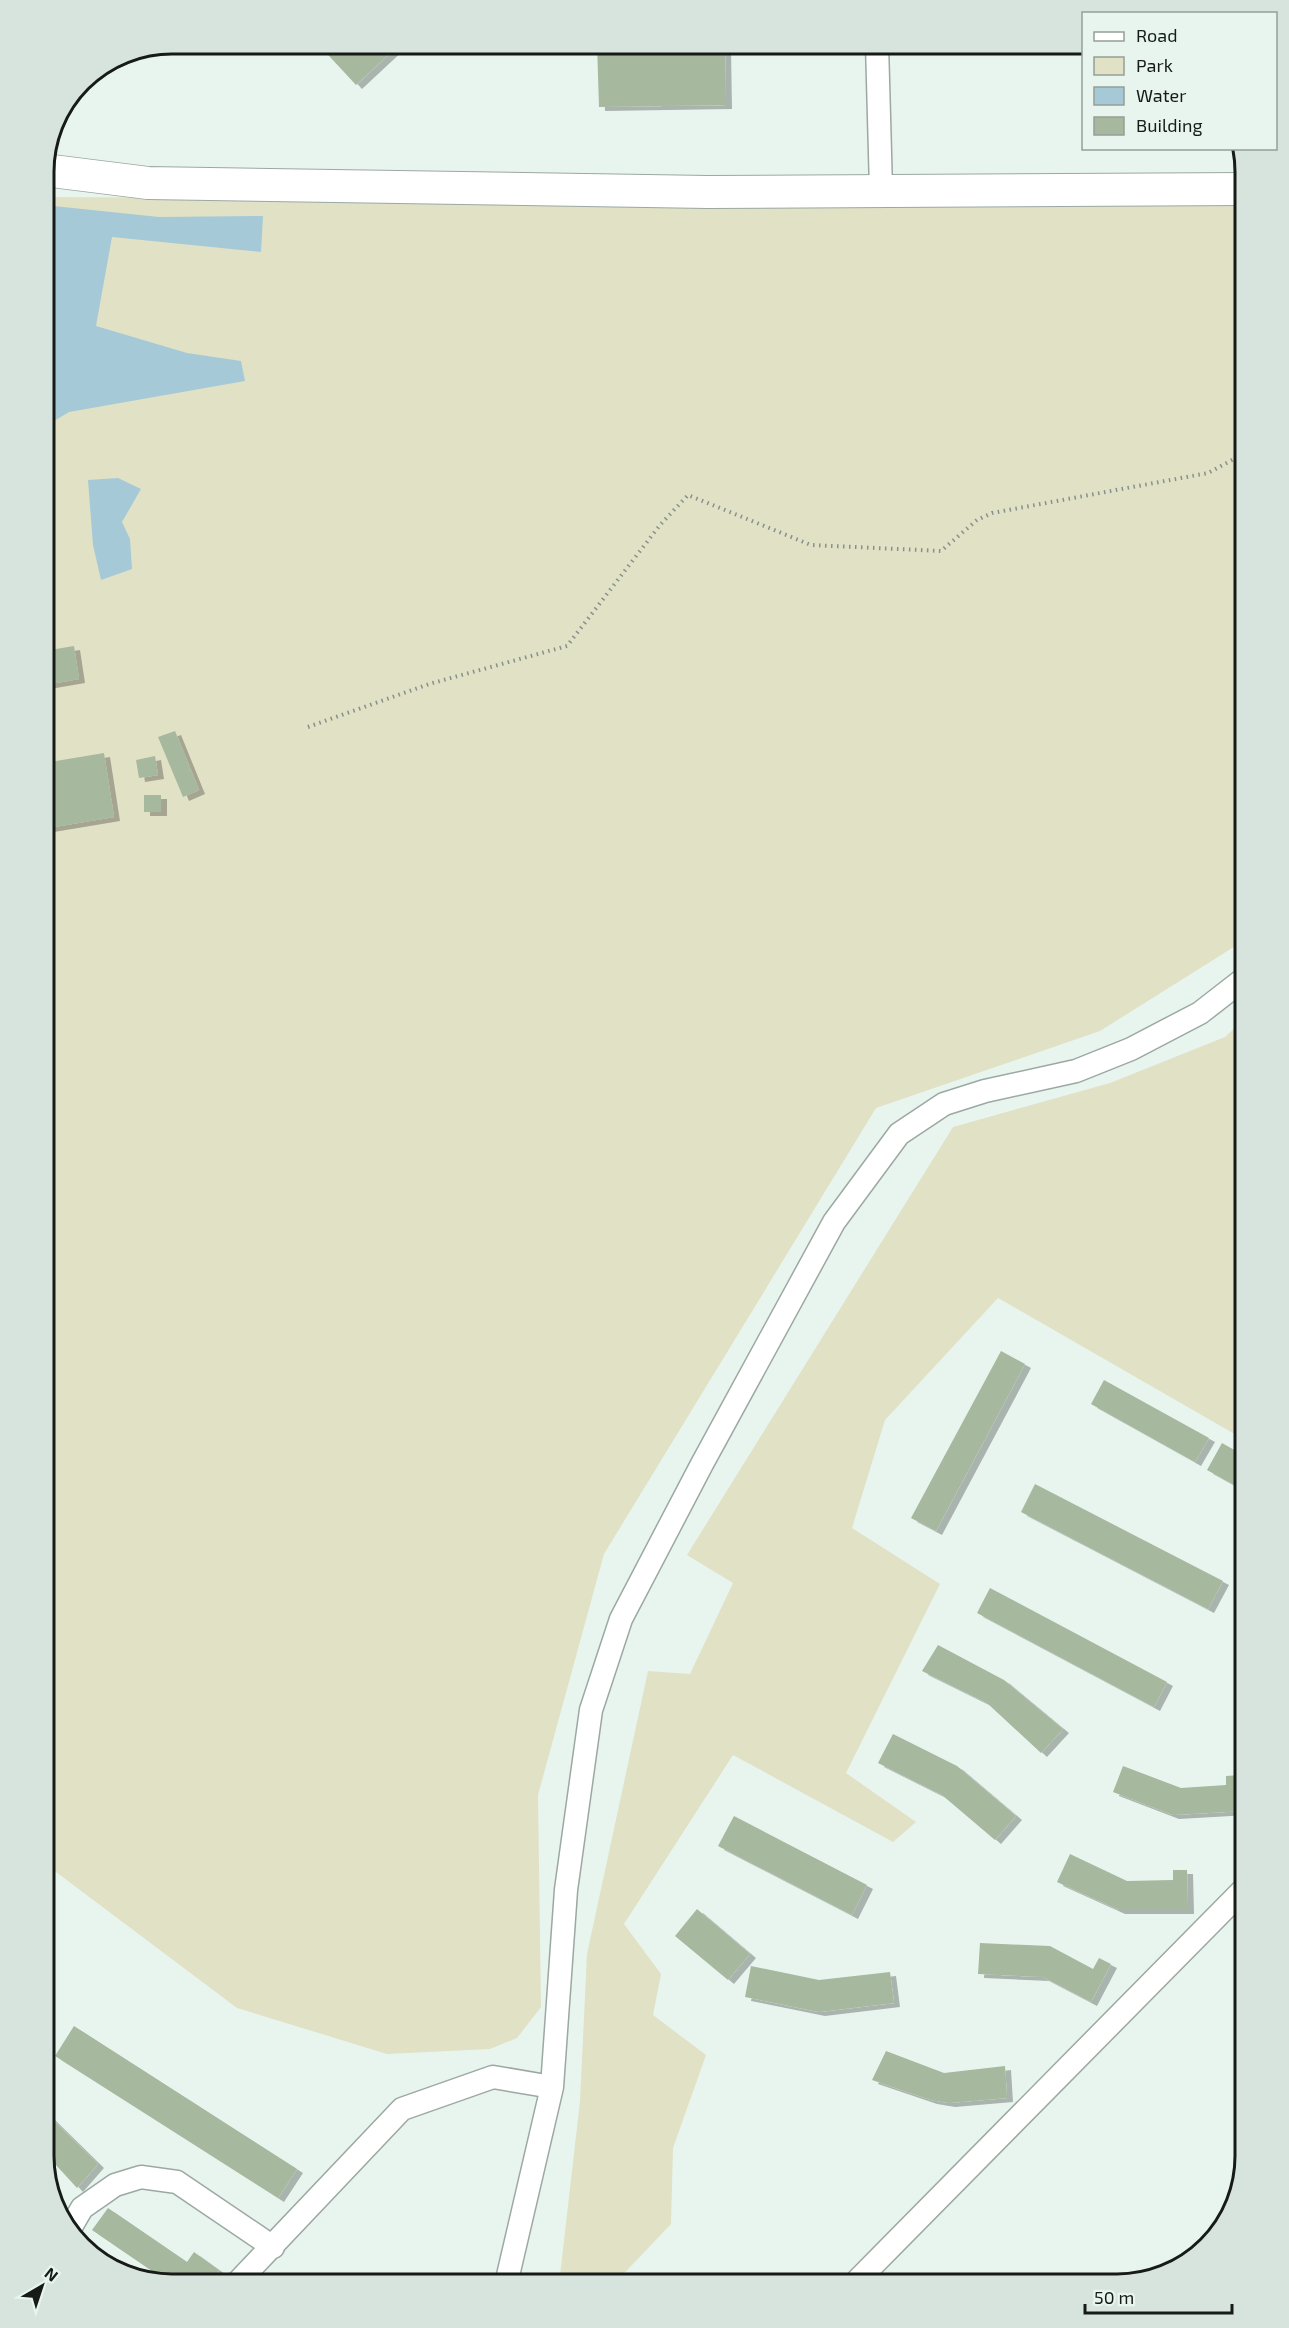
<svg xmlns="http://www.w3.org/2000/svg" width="1289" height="2328" viewBox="0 0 1289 2328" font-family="'Exo 2',sans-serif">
  <defs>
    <filter id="shadow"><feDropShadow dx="6" dy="4" stdDeviation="0" flood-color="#0004"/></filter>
  </defs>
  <rect width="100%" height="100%" fill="#e8f5ee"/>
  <path fill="#e1e1c6" d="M44,197L1167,202L1245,206V940L1100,1031L876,1108L604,1554L538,1795L541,2007L517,2038L490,2049L387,2054L237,2008L44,1863Z
    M1245,1018V1440L998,1298L885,1420L852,1528L940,1584L846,1773L916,1822L893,1842L733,1755L624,1924L661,1974L653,2015L706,2055L673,2148L671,2224L614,2284H559L580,2101L587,1954L648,1671L690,1674L733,1583L687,1555L953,1127L1110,1083L1225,1037Z"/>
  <path fill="#a6c9d7" d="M44,205L159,217L263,216L261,252L112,237L96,326L187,353L241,361L245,381L69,412L44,427Z
    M118,478L141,489L122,522L130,539L132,569L101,580L93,545L88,480Z"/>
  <path fill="#a6b89e" filter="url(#shadow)" d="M318,44H400L356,85Z
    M597,44H725L726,105L599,107Z
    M74,646L79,679L44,685V651Z
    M175,731L199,790L183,797L158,737Z
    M104,753L114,817L48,828L44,800V763Z
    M155,756L158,775L139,778L136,760Z
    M144,795H161V812H144Z
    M1001,1351L1025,1364L936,1531L911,1518Z
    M1104,1380L1209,1438L1195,1462L1091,1404Z
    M1222,1443L1245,1456V1491L1207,1470Z
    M1035,1484L1223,1581L1208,1609L1021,1512Z
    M990,1588L1167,1682L1154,1707L977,1613Z
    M938,1645L1004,1680L1063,1729L1041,1753L987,1703L922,1671Z
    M893,1734L957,1766L1016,1816L995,1840L942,1795L878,1763Z
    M1123,1766L1181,1788L1226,1785V1776L1241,1775L1243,1811L1173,1815L1113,1792Z
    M734,1816L867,1885L852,1915L718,1846Z
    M1070,1854L1127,1881L1173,1880V1870H1187L1188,1910H1119L1057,1882Z
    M697,1909L750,1954L728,1980L675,1936Z
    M980,1943L1050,1946L1093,1969L1099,1958L1111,1964L1091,2002L1043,1977L978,1974Z
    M751,1966L819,1980L890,1972L894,2003L819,2012L745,1997Z
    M74,2026L297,2169L278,2198L55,2056Z
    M886,2051L944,2073L1005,2066L1007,2098L949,2103L931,2100L872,2080Z
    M44,2111L98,2164L77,2188L44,2152Z
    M108,2208L187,2262L194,2252L219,2270L209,2284H171L92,2230Z"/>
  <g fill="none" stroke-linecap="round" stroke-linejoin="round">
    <g stroke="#9ca8a2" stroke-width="25">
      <path id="street" d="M877,44L881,190
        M71,2227L82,2208L115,2185L141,2177L177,2182L273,2247
        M236,2284L402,2109L493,2077L552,2087L566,1890L591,1710L621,1619L702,1464L834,1222L899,1134L944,1104L985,1091L1076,1071L1131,1049L1200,1013L1245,978
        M506,2284L552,2087
        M854,2284L1245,1888"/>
    </g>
    <g stroke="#9ca8a2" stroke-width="34">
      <path id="secondary" d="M44,170L148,183L708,192L1245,189"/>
    </g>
    <path stroke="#87908b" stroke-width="4" stroke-dasharray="1.5 4.5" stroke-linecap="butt" d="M308,727L429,684L567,646L660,525L688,495L811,545L941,551L977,520L992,513L1208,473L1245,453"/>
    <use href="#street" stroke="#fff" stroke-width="22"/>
    <use href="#secondary" stroke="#fff" stroke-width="32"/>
  </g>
  <path d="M0 0H1289V2328H0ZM172 54H1117A118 118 0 0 1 1235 172V2156A118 118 0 0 1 1117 2274H172A118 118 0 0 1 54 2156V172A118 118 0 0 1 172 54Z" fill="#d7e4dd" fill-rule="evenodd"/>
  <path fill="none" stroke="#161b18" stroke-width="3" d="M172 54H1117A118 118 0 0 1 1235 172V2156A118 118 0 0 1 1117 2274H172A118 118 0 0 1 54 2156V172A118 118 0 0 1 172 54Z"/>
  <rect x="1082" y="12" width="195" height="138" fill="#e8f5ee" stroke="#949e98" stroke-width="1.5"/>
  <rect x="1094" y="32" width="30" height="9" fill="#ffffff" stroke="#949e98" stroke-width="1.5"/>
  <text x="1136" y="42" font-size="18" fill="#161b18">Road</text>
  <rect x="1094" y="57" width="30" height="18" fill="#e1e1c6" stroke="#949e98" stroke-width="1.5"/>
  <text x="1136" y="72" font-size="18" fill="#161b18">Park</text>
  <rect x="1094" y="87" width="30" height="18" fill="#a6c9d7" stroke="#949e98" stroke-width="1.5"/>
  <text x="1136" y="102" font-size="18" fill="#161b18">Water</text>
  <rect x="1094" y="117" width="30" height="18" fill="#a6b89e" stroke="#949e98" stroke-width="1.5"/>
  <text x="1136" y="132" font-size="18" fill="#161b18">Building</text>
  <g transform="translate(42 2286) rotate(39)" stroke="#e8f5ee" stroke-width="4.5" paint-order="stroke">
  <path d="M0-4.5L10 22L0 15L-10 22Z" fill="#161b18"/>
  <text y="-9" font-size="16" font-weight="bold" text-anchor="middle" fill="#161b18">N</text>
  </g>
  <path d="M1085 2304v9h147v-9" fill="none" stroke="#161b18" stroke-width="3"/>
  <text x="1094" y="2304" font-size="18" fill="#161b18" stroke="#e8f5ee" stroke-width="4.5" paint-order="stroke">50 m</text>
</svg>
